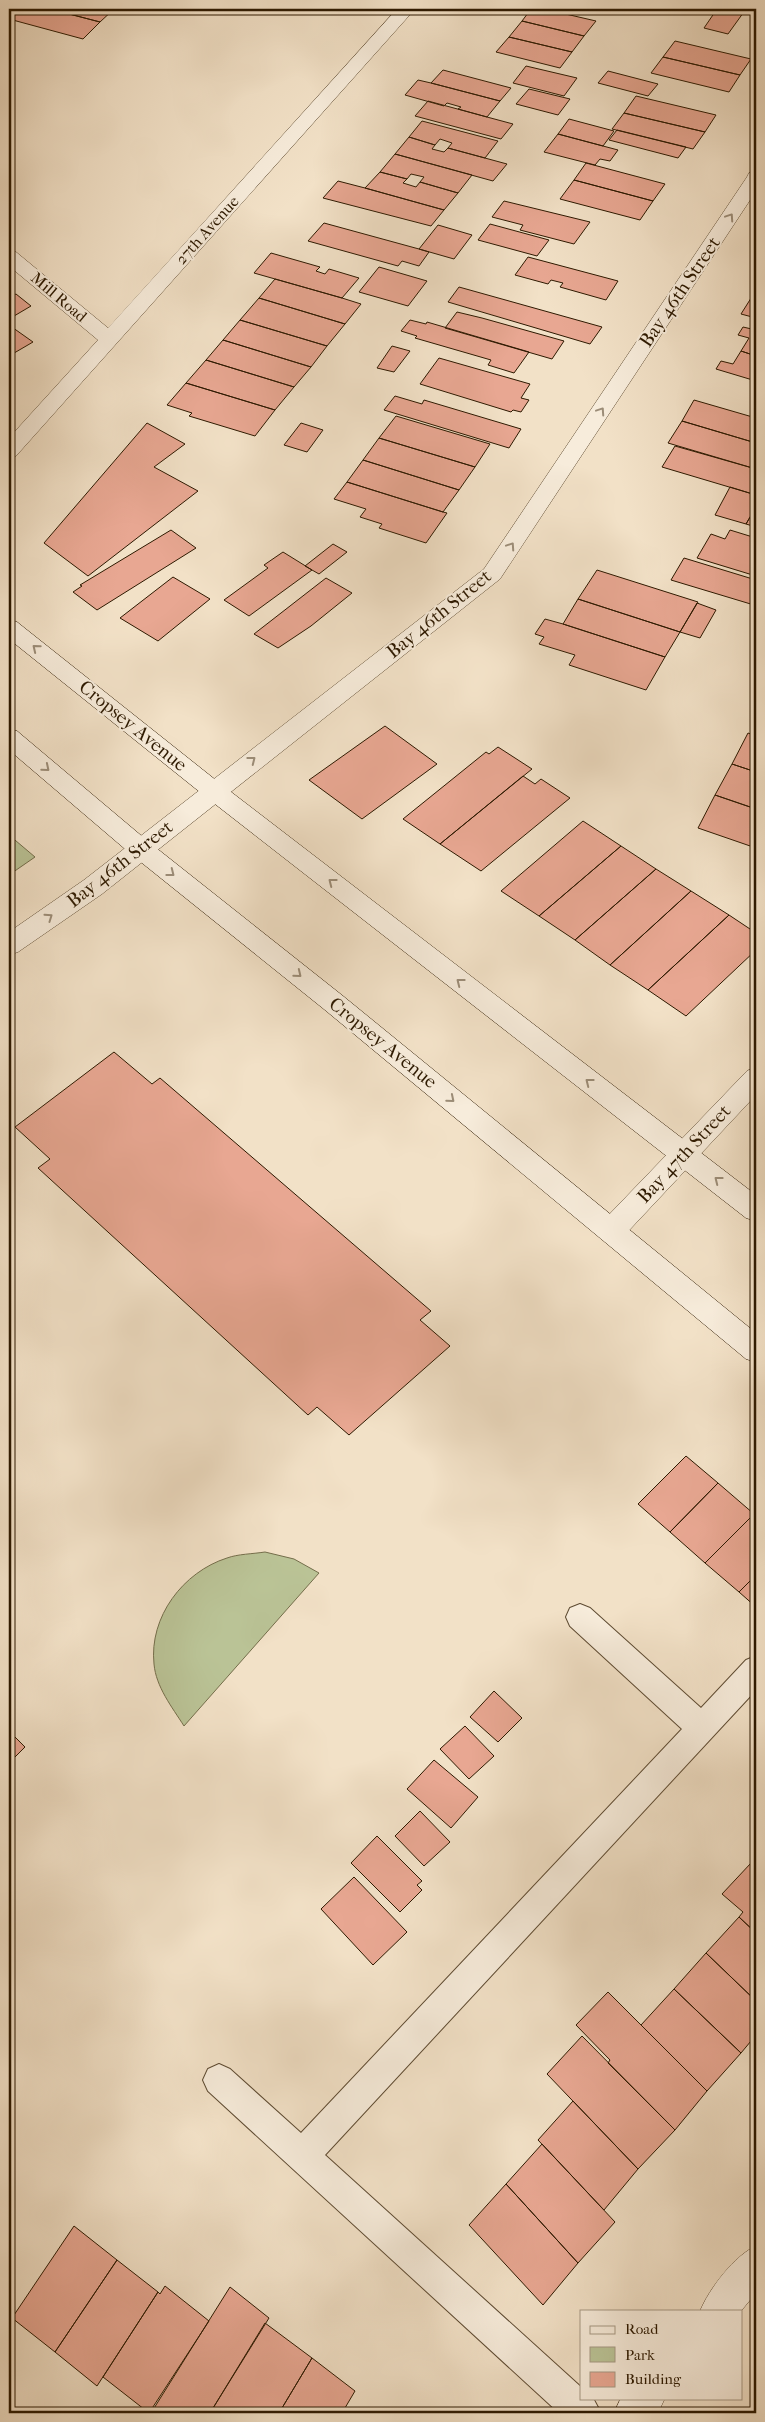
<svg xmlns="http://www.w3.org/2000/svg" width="765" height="2422" viewBox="0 0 765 2422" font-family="'IM FELL French Canon',serif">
  <rect width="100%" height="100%" fill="#f2e1c7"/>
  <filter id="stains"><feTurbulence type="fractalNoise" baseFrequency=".004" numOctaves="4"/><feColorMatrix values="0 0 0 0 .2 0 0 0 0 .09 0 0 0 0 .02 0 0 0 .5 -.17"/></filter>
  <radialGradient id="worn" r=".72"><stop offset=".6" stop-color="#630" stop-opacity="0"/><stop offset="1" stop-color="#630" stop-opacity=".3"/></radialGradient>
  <path fill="#bac396" stroke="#746e4b" d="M9,835L35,857L9,875Z
    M265,1552L294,1559L319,1573L184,1726C172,1707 156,1687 154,1664C149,1617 183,1572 227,1558C238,1554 252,1554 265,1552Z"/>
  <path fill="#e8a792" stroke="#2d1900" d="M16,9H50L100,22L83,39L9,19V15Z
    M50,9H114L100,22Z
    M531,9H544L596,21L584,36L522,21Z
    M717,9H746L728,34L704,28Z
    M522,21L584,36L572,52L509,37Z
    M509,37L572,52L560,68L496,52Z
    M675,41L751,59L740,75L663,57Z
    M663,57L740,75L729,92L651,73Z
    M526,66L577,78L564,96L513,83Z
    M443,70L511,88L500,101L431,83Z
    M608,71L658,84L648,96L598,83Z
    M418,80L431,83L500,101L487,117L458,109L461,107L447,103L444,106L405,95Z
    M529,89L570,99L558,115L516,104Z
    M636,96L716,115L705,132L624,113Z
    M428,101L487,117L513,124L501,139L415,116Z
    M624,113L705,132L693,149L612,129Z
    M569,119L614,131L603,146L558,134Z
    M422,121L498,141L485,158L448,148L452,143L440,139L435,145L409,137Z
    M617,130L686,147L678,158L609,140Z
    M558,134L618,150L610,161L600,159L595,165L544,152Z
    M409,137L435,145L432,149L444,152L448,148L507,164L493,181L395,154Z
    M395,154L472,175L458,193L420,182L424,177L411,174L407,179L380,172Z
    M586,163L665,184L653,201L574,180Z
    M380,172L407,179L403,183L416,187L420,182L458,193L444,210L365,188Z
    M574,180L653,201L640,220L560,199Z
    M338,181L365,188L444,210L431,226L323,198Z
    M504,201L590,222L574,244L520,230L523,225L492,217Z
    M324,223L419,249L429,252L419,266L402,261L398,266L308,241Z
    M490,224L549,240L537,256L478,240Z
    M438,225L472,235L454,259L419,249Z
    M271,253L320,267L316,271L325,274L329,269L359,278L342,298L254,273Z
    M528,257L618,281L606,300L560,287L563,283L551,280L548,284L515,275Z
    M379,267L427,281L408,306L359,292Z
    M275,279L342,298L361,304L345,324L259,298Z
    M459,287L602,327L590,344L448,302Z
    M16,294L31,306L9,319V297Z
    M753,295L756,296V318L741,314Z
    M259,298L345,324L327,346L240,320Z
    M457,312L482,318L564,341L552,359L445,328Z
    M240,320L327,346L311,367L223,340Z
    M410,320L426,324L427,322L529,352L514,373L488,365L491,360L415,338L417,336L401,331Z
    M9,325L33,342L9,356Z
    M743,327L756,330V356L741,351L749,338L738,335Z
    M223,340L311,367L294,387L206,360Z
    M392,346L410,351L394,372L377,368Z
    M741,351L756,356V381L716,369L721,361L733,364Z
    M439,358L530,384L521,398L529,400L521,412L513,410L511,412L420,384Z
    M206,360L294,387L275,410L186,383Z
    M186,383L275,410L255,436L189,416L192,413L167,405Z
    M395,396L422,404L424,400L521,429L509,448L384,410Z
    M694,400L756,418V443L682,421Z
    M396,416L490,444L475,467L379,438Z
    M682,421L756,443V469L668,443Z
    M147,423L185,444L154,467L198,491L88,576L44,543Z
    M301,423L323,430L307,452L284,445Z
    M379,438L475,467L459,490L363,460Z
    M675,446L756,469V495L662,467Z
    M363,460L459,490L443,512L347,482Z
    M347,482L443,512L447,513L426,543L379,528L382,524L360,517L366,509L334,499Z
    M730,487L756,495V507L746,524L715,515Z
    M756,507V527L746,524Z
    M171,530L196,548L97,610L73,592L82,586L80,585Z
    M730,530L756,538V576L697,558L711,534L725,539Z
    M333,544L347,552L319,574L305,566Z
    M283,552L312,570L249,616L224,600L268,568L264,565Z
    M684,558L756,580L754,605L671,580Z
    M597,570L698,602L680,632L578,599Z
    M173,577L210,599L158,641L120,618Z
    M326,578L352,593L311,626L278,648L254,634Z
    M578,599L680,632L665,657L563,624Z
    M697,603L716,610L700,638L680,632Z
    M545,619L563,624L665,657L646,690L569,665L575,655L539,644L544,637L535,634Z
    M385,726L437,764L362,819L309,780Z
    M748,733L756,736V772L732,764Z
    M498,747L532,769L440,844L403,819L486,752L489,754Z
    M732,764L756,772V809L715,795Z
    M523,776L535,784L541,779L570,798L481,871L440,844Z
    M715,795L756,809V848L698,828Z
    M583,821L621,846L539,916L501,891Z
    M621,846L656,869L575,940L539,916Z
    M656,869L691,891L610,965L575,940Z
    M691,891L729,915L648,990L610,965Z
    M729,915L756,933V950L686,1016L648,990Z
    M114,1052L152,1084L160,1078L431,1311L420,1320L450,1346L349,1435L317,1407L308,1415L38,1168L50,1159L15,1127Z
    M686,1456L718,1483L670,1532L638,1504Z
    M718,1483L754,1514L705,1563L670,1532Z
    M754,1514L756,1516V1575L739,1592L705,1563Z
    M756,1575V1607L739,1592Z
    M494,1691L522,1718L498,1742L470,1717Z
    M465,1726L494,1756L469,1779L440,1749Z
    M9,1731L25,1747L9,1763Z
    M434,1760L478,1797L451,1828L407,1789Z
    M420,1811L450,1842L424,1866L395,1836Z
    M377,1836L422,1881L417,1885L422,1890L400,1912L351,1863Z
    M751,1863L756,1868V1933L739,1917L743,1912L722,1894Z
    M354,1877L407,1932L373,1965L321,1909Z
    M739,1917L756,1933V2001L706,1953Z
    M706,1953L756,2001V2035L741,2053L674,1989Z
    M674,1989L741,2053L707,2091L641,2025Z
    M608,1992L707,2091L675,2130L608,2063L610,2060L576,2025Z
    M582,2036L675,2130L638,2169L547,2074Z
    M573,2101L638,2169L604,2210L538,2140Z
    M542,2144L615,2222L578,2263L506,2184Z
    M506,2184L578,2263L543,2305L469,2225Z
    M74,2226L117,2260L55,2352L12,2318Z
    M117,2260L158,2292L97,2386L55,2352Z
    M165,2286L209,2321L149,2413L103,2377L158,2292L160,2294Z
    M230,2287L269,2318L210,2413H151Z
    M265,2323L312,2358L279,2413H210Z
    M312,2358L355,2391L342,2413H279Z"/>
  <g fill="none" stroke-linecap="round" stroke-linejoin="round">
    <g stroke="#5e4b32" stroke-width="2">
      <path id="service" d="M580,1604L590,1608L701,1708L746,1660L756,1656V1690L325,2155L581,2387V2398H593L601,2413H559L208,2091L203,2080L208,2069L219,2064L230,2069L301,2133L682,1729L570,1626L566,1617L570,1608Z"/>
    </g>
    <g stroke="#5e4b32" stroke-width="1">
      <path id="minor" d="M397,9H415L16,456L9,458V438L98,340L9,266V250L16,252L108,328Z
        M756,171V191L500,579L102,894L18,952L9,955V932L84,880L484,569L747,177L749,173Z
        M756,1067V1095L621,1239L611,1243L601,1239L597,1231L601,1223L747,1071Z
        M756,2246V2293L741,2311H700C709,2289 735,2255 756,2246Z
        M621,2398H665L658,2413H614Z"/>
    </g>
    <g stroke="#2d1900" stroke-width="1">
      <path id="secondary" d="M9,619L17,622L222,785L756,1195V1221L746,1218L206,797L9,639Z
        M9,729L17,731L150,843L343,996L756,1333V1362L746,1359L325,1010L132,855L9,750Z"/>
    </g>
    <use href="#service" fill="#f7ecdb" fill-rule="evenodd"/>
    <use href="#minor" fill="#f7ecdb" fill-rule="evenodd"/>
    <use href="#secondary" fill="#f7ecdb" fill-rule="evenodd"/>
  </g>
  <defs><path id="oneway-chevron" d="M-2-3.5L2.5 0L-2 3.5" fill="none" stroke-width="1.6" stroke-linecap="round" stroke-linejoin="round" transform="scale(1.25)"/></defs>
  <g stroke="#9c8d78">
    <use href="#oneway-chevron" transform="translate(730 217) rotate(-56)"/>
    <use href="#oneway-chevron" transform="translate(601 411) rotate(-56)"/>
    <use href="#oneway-chevron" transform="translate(511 546) rotate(-56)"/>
    <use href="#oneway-chevron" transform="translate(36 648) rotate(-141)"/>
    <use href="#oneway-chevron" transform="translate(252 760) rotate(-38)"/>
    <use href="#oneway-chevron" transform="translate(46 768) rotate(40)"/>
    <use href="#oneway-chevron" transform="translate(171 873) rotate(38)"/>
    <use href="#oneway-chevron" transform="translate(332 882) rotate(-142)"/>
    <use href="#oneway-chevron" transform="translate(49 917) rotate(-35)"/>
    <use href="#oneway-chevron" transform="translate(298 974) rotate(39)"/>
    <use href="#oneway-chevron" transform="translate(460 982) rotate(-142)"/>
    <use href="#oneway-chevron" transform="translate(589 1082) rotate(-142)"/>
    <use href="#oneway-chevron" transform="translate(451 1099) rotate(40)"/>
    <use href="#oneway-chevron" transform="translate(718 1180) rotate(-142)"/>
  </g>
  <g text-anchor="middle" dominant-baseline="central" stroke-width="4" stroke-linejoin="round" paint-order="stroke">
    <g font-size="16" fill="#2d1900" stroke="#f7ecdb">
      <text transform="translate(207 230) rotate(-48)">27th Avenue</text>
      <text transform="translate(59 297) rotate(40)">Mill Road</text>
    </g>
    <g font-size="19" fill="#2d1900" stroke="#f7ecdb">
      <text transform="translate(680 292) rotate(-56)">Bay 46th Street</text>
      <text transform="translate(439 614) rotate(-39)">Bay 46th Street</text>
      <text transform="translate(133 726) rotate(39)">Cropsey Avenue</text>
      <text transform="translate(120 864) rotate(-38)">Bay 46th Street</text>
      <text transform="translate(383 1043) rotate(39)">Cropsey Avenue</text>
      <text transform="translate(684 1154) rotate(-47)">Bay 47th Street</text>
    </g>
  </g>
  <rect width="765" height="2422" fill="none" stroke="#f2e1c7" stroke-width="30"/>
  <rect x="10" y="10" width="745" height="2402" fill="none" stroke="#2d1900" stroke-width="2.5"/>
  <rect x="15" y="15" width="735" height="2392" fill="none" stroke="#2d1900"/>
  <rect x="580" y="2310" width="162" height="90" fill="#f7ecdb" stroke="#a69883"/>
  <rect x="590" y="2326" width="25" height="8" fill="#f7ecdb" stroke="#a69883"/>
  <text x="625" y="2334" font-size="15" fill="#2d1900">Road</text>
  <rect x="590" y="2347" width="25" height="15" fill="#bac396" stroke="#a69883"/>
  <text x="625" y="2360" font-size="15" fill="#2d1900">Park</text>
  <rect x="590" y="2372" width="25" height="15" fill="#e8a792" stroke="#a69883"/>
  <text x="625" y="2384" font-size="15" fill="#2d1900">Building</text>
  <rect width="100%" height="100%" filter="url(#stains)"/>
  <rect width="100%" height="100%" fill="url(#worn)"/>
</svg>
